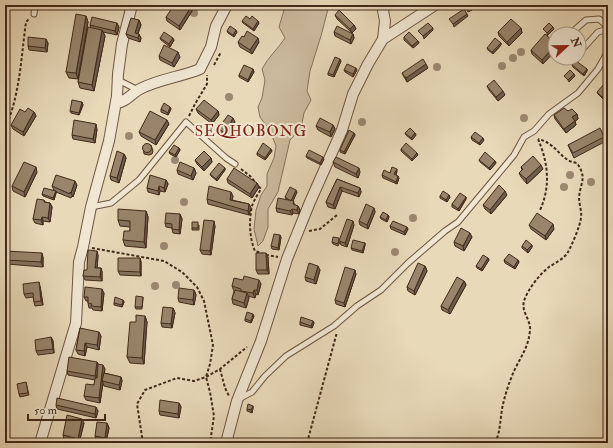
<svg xmlns="http://www.w3.org/2000/svg" width="613" height="448" viewBox="0 0 613 448" font-family="'IM FELL Double Pica',serif">
  <rect width="100%" height="100%" fill="#e8d9b9"/>
  <filter id="stains"><feTurbulence type="fractalNoise" baseFrequency=".005" numOctaves="4"/><feColorMatrix values="0 0 0 0 .2 0 0 0 0 .09 0 0 0 0 .02 0 0 0 .5 -.17"/></filter>
  <radialGradient id="worn" r=".72"><stop offset=".6" stop-color="#630" stop-opacity="0"/><stop offset="1" stop-color="#630" stop-opacity=".3"/></radialGradient>
  <path fill="#ccbb9e" stroke="#87725c" d="M284,5H329L321,36L310,71L307,91L311,100L304,113L301,128L290,140L278,192L268,209V227L263,241L258,246L254,229L256,210L261,195L267,186V174L274,158L276,146L270,131L260,117L258,107L262,98L265,80L262,69C268,57 278,49 285,38L279,27L284,10Z"/>
  <g fill="none" stroke-linecap="round" stroke-linejoin="round">
    <g stroke="#6c5541" stroke-width="7">
      <path id="service" d="M34,14L35,5
        M570,34L586,20L599,19L607,26L608,30
        M580,52L598,32L608,29
        M118,80L138,90
        M91,207L111,203L139,180L186,122L226,158L235,164
        M239,399L252,392L265,376L286,356L334,326L357,306L381,290L408,263L445,231L458,222L514,155L524,137L534,131L549,114L578,93L598,69L608,51"/>
    </g>
    <g stroke="#6c5541" stroke-width="12">
      <path id="minor" d="M383,39L435,5
        M116,103C125,103 132,93 140,89C159,79 181,77 200,69L211,47L216,26L227,5
        M40,443L76,323L79,262L83,247L91,207L109,141L117,96L118,74L122,44L132,5
        M226,443L237,401L261,341L287,259L310,202L342,130L353,94L368,64L383,39L385,21L382,5"/>
    </g>
    <path stroke="#422919" stroke-width="2" stroke-dasharray="3 2" stroke-linecap="butt" d="M214,65L221,52
      M189,116L195,104L207,84V75
      M5,129C20,95 21,58 26,22L30,18
      M538,139C548,162 551,186 540,210
      M241,169L250,176L261,189C258,194 254,200 252,206C249,220 249,237 255,251L267,255L278,257
      M309,231L320,229L337,215
      M92,248L164,261L182,272L197,287L204,301L213,345L210,364L206,377L210,392L214,416L210,443
      M220,369L225,388L229,396
      M143,443L137,404L145,390L177,378L194,381L206,377L220,369L247,347
      M307,443L337,332
      M495,443C501,431 500,417 503,404C506,392 510,379 516,367C522,355 529,345 530,330C531,320 521,312 524,301C528,289 539,275 549,267C555,263 565,258 568,252C572,245 580,226 581,218C582,211 579,204 579,197C581,181 587,178 577,163C560,161 557,143 538,139"/>
    <use href="#service" stroke="#f0e6d2" stroke-width="5"/>
    <use href="#minor" stroke="#f0e6d2" stroke-width="10"/>
  </g>
  <g fill="#9c8870">
    <circle cx="194" cy="13" r="4"/>
    <circle cx="521" cy="52" r="4"/>
    <circle cx="513" cy="58" r="4"/>
    <circle cx="502" cy="66" r="4"/>
    <circle cx="437" cy="67" r="4"/>
    <circle cx="229" cy="97" r="4"/>
    <circle cx="524" cy="118" r="4"/>
    <circle cx="362" cy="122" r="4"/>
    <circle cx="129" cy="136" r="4"/>
    <circle cx="175" cy="160" r="4"/>
    <circle cx="570" cy="175" r="4"/>
    <circle cx="591" cy="182" r="4"/>
    <circle cx="564" cy="187" r="4"/>
    <circle cx="184" cy="202" r="4"/>
    <circle cx="413" cy="218" r="4"/>
    <circle cx="164" cy="246" r="4"/>
    <circle cx="395" cy="252" r="4"/>
    <circle cx="176" cy="285" r="4"/>
    <circle cx="155" cy="286" r="4"/>
  </g>
  <path fill="#83725d" stroke="#422919" d="M77,5L75,9L71,8L70,6Z
    M470,5L472,10L468,12L466,8Z
    M191,7L192,11L180,30L167,21L166,17Z
    M335,15L354,25L356,29L352,33L337,19Z
    M86,16L88,22L78,79L69,78L66,72Z
    M250,19L259,23L254,31L243,23L242,21Z
    M139,20L141,25L138,34L141,38L140,42L128,38L126,34Z
    M90,25L119,27L117,35L103,32L105,36L94,91L80,88L78,82L91,28Z
    M521,28L522,33L509,46L499,36L498,32Z
    M227,31L237,32L234,37L228,33Z
    M334,32L353,34L354,38L351,44L335,36Z
    M244,37L259,42L252,54L240,47L238,42Z
    M404,37L418,41L419,43L413,48L404,40Z
    M160,38L174,40L170,47L161,40Z
    M48,43L47,52L29,50L28,46Z
    M501,43V45L493,54L488,50L487,48Z
    M555,43V51L543,64L532,54L531,50Z
    M159,56L180,57L174,67L160,60Z
    M341,61L334,77L328,75V73Z
    M572,65L587,69V71L584,76L573,67Z
    M428,68L407,82L404,77L402,73Z
    M253,69L254,72L248,82L239,77V75Z
    M344,70H357L353,77L345,72Z
    M487,86L505,95L498,101L489,90Z
    M608,87L603,99L598,94L597,92Z
    M82,102L83,105L79,115L71,113L70,111Z
    M170,107L171,109L168,115L161,112V109Z
    M196,109L218,111L219,115L212,124L198,113Z
    M568,111L577,114L578,119L575,121L576,125L566,133L555,119L554,115Z
    M25,112H34L36,116L24,136L13,129L11,125Z
    M235,122L226,137L220,134L218,129Z
    M169,124L156,145L141,136L139,132Z
    M333,125L335,129L331,137L318,130L316,126Z
    M97,129L95,143L73,139L72,135Z
    M354,133L355,135L345,154L340,152V150Z
    M405,133H415L416,135L412,140L406,135Z
    M471,137L484,140L480,145L472,140Z
    M604,137L606,141L574,158L568,145Z
    M151,145L153,151L152,154L149,155L144,154L143,147Z
    M179,148L180,150L176,157L170,154L169,152Z
    M271,149L272,151L265,160L257,155V153Z
    M401,149L418,155L412,161L401,151Z
    M124,154L126,158L119,183L111,180L110,176Z
    M306,156L324,159L321,165L307,158Z
    M211,158L212,162L204,171L197,164L195,160Z
    M479,160L495,161L496,163L490,170L480,162Z
    M333,162L360,172L358,178L335,167Z
    M521,167L543,169L527,184L521,177L519,173L522,170Z
    M194,168L196,173L193,180L178,174L177,170Z
    M225,168V170L217,181L211,176L210,174Z
    M397,171L396,175L399,178L397,184L383,178L382,175Z
    M37,172L25,197L13,191L12,186Z
    M227,179L257,183L259,187L252,198L228,183Z
    M337,179L360,188L361,192L359,197L342,191L335,209L328,207L326,202Z
    M166,180L168,184L165,192L160,191L159,195L148,192L147,188Z
    M77,185L73,197L72,196L71,198L56,192V193L54,200L43,196L42,194L54,190L52,186Z
    M297,192L293,201L295,205L298,206L300,210L299,214L293,213L292,215L277,212L276,208L286,199L285,197Z
    M507,195L491,214L485,209L483,205Z
    M233,196L232,200L249,204L251,208L249,215L208,204L207,199Z
    M440,196L450,197L447,202L440,198Z
    M466,197V199L459,211L452,207V204Z
    M44,200L45,202L50,203L52,207L50,222L43,221V225L35,223L33,219Z
    M374,208L375,212L368,229L360,225L359,221Z
    M146,211L148,217L146,248L125,246L123,240L130,231V227L120,226L118,220Z
    M180,214L182,219L180,234L173,233L172,229V228L166,227L165,223Z
    M388,215L389,217L387,222L381,219L380,217Z
    M199,225V230H192V228Z
    M354,225L347,247L341,245L340,242L338,246L333,244L332,242L340,239Z
    M529,225L554,229L546,240L531,229Z
    M215,226L211,255L202,254L200,250Z
    M390,226L408,229L405,235L391,229Z
    M281,237L279,250L272,249L271,246Z
    M472,237L464,251L455,246L454,242Z
    M365,243V245L363,253L352,250L351,248Z
    M532,245V247L528,253L522,248V246Z
    M5,251L43,257V267L7,264L8,266V293H5Z
    M98,255L97,268H101L102,272V281L85,280L83,276Z
    M268,257L269,274H258L256,270Z
    M140,258L141,262V276L120,275L118,271Z
    M488,258L489,260L482,271L477,268L476,266Z
    M504,260H518L519,262L515,269L505,263Z
    M425,266L427,271L415,295L408,291L407,287Z
    M320,270L316,284L306,281L305,277Z
    M356,274L345,307L336,304L335,300Z
    M464,281L466,285L450,314L442,310L441,306Z
    M261,284L258,295L256,294L255,298L248,296L249,298L246,308L233,304L232,299L234,291L232,286Z
    M40,286L43,305L35,306L34,302L33,297L26,298L24,294Z
    M194,290L196,295L194,305L179,302L178,298Z
    M104,293L102,311L93,310L92,308H89L88,303V301H86L84,297Z
    M143,297V299L142,309H136L135,307Z
    M123,300L124,302L122,307L114,305V303Z
    M173,308L175,313L172,328L162,327L161,323Z
    M145,316L147,322L144,364L130,363L127,357L136,322Z
    M254,316L251,323L245,321V319Z
    M313,321L314,323L312,328L300,325V322Z
    M80,328L101,336L99,350L87,347L85,356L78,354L76,350Z
    M51,337L53,341L54,353L38,355L36,351Z
    M97,362L98,365L105,369L104,373L121,377L122,381L120,390L104,386L103,383L100,403L86,400L84,396L94,385L95,380L68,375L67,371Z
    M26,382L29,395L20,397L19,394Z
    M179,403L181,407L179,418L160,415L159,411Z
    M56,405L98,411L96,418L57,409Z
    M253,406V408L252,413L247,411V409Z
    M84,423L79,443L64,440L63,435Z
    M107,423L109,428L106,442L96,440L95,436Z"/>
  <path fill="#6a5d4c" stroke="#422919" d="M191,7L192,11L180,30L179,26Z
    M467,14L468,16L454,27L453,24Z
    M86,16L88,22L78,79L76,73Z
    M139,20L141,25L136,37L135,33Z
    M258,21L259,23L254,31L253,29Z
    M117,23L119,27L117,35L115,31Z
    M354,25L356,29L352,33L350,29Z
    M553,27L554,29L547,36V33Z
    M433,28V30L424,39L423,36Z
    M521,28L522,33L509,46L507,42Z
    M102,30L105,36L94,91L92,85Z
    M236,30L237,32L234,37L233,35Z
    M139,34L141,38L140,42L138,38Z
    M353,34L354,38L351,44L350,40Z
    M173,38L174,40L170,47L169,44Z
    M258,38L259,42L252,54L250,50Z
    M46,39L48,43L47,52L45,48Z
    M418,41L419,43L413,48L412,46Z
    M501,43V45L493,54L492,52Z
    M555,45V51L543,64L542,60Z
    M178,52L180,57L174,67L172,63Z
    M340,59L341,61L334,77L333,75Z
    M426,64L428,68L407,82L406,78Z
    M356,68L357,70L353,77V74Z
    M253,69L254,72L248,82V80Z
    M587,69V71L584,76L583,74Z
    M574,74L575,76L569,82L568,80Z
    M608,90V93L603,99L602,97Z
    M503,91L505,95L498,101L496,97Z
    M82,102L83,105L79,115V113Z
    M170,107L171,109L168,115V113Z
    M218,111L219,115L212,124L211,120Z
    M34,112L36,116L24,136L23,132Z
    M577,114L578,119L574,122L572,117Z
    M233,118L235,122L226,137L225,133Z
    M167,120L169,124L156,145L155,140Z
    M575,121L576,125L566,133L564,129Z
    M96,124L97,129L95,143L93,139Z
    M333,125L335,129L331,137L330,132Z
    M354,133L355,135L345,154L344,152Z
    M415,133L416,135L412,140L411,138Z
    M483,138L484,140L480,145L479,143Z
    M179,148L180,150L176,157L175,155Z
    M271,149L272,151L265,160V158Z
    M417,153L418,155L412,161V159Z
    M124,154L126,158L119,183L117,178Z
    M323,157L324,159L321,165L320,163Z
    M211,158L212,162L204,171L202,167Z
    M495,161L496,163L490,170L489,168Z
    M541,165L543,169L527,184L526,179Z
    M36,167L37,172L25,197L24,192Z
    M194,168L196,173L193,180L191,176Z
    M225,168V170L217,181L216,179Z
    M359,168L360,172L358,178L356,174Z
    M397,169V171L395,177L394,174Z
    M398,176L399,178L397,184L396,182Z
    M166,180L168,184L165,192L164,188Z
    M75,181L77,185L73,197L71,193Z
    M257,183L259,187L252,198L250,194Z
    M159,186L160,191L159,195L158,191Z
    M340,187L342,191L335,209L333,205Z
    M360,188L361,192L359,197L358,193Z
    M296,190L297,192L292,203L291,201Z
    M56,191V193L54,200L53,198Z
    M505,191L507,195L491,214L490,210Z
    M231,192L233,196L231,204L230,200Z
    M449,195L450,197L447,202L446,200Z
    M466,197V199L459,211L458,209Z
    M50,203L52,207L50,222L48,218Z
    M249,204L251,208L249,215L248,211Z
    M298,206L300,210L299,214L297,210Z
    M374,208L375,212L368,229L367,225Z
    M292,209L293,213L292,215L290,211Z
    M146,211L148,217L146,248L144,242Z
    M180,214L182,219L180,234L179,230Z
    M388,215L389,217L387,222L386,220Z
    M42,217L43,221V225L41,220Z
    M214,221L215,226L211,255L210,251Z
    M353,221L354,225L347,247L345,243Z
    M553,224L554,229L546,240L545,236Z
    M407,227L408,229L405,235L404,232Z
    M470,233L472,237L464,251L463,246Z
    M280,235L281,237L279,250L278,248Z
    M365,243V245L363,253L362,251Z
    M532,245V247L528,253L527,250Z
    M97,251L98,255L97,272L95,268Z
    M42,253L43,257V267L41,262Z
    M266,253L268,257L269,274L267,270Z
    M140,258L141,262V276L140,272Z
    M488,258L489,260L482,271L481,269Z
    M518,260L519,262L515,269L514,267Z
    M6,262L8,266V293L6,289Z
    M318,266L320,270L316,284L314,280Z
    M425,266L427,271L415,295L414,291Z
    M101,268L102,272V281L100,277Z
    M355,270L356,274L345,307L344,303Z
    M259,280L261,284L258,295L257,290Z
    M464,281L466,285L450,314L448,310Z
    M39,282L40,286L43,305L41,301Z
    M102,289L104,293L102,311L101,307Z
    M194,290L196,295L194,305L193,300Z
    M254,290L256,294L255,298L253,293Z
    M247,293L249,298L246,308L244,303Z
    M123,300L124,302L122,307V305Z
    M173,308L175,313L172,328L171,324Z
    M253,314L254,316L251,323V321Z
    M145,316L147,322L144,364L142,358Z
    M313,321L314,323L312,328L311,326Z
    M99,332L101,336L99,350L97,345Z
    M51,337L53,341L54,353L53,349Z
    M85,343L87,347L85,356L84,351Z
    M97,362L99,366L96,380L95,376Z
    M103,365L105,369L103,382L102,381L103,383L100,403L99,398Z
    M121,377L122,381L120,390L119,385Z
    M179,403L181,407L179,418L178,414Z
    M253,406V408L252,413L251,410Z
    M96,407L98,411L96,418L95,414Z
    M82,419L84,423L79,443L78,439Z
    M107,423L109,428L106,442L105,438Z"/>
  <path fill="#98856c" stroke="#422919" d="M70,5H75V7L70,6Z
    M174,5H188L191,7L179,26L166,17Z
    M470,5L472,8L467,10L466,8Z
    M464,9L467,14L453,24L449,19Z
    M339,10L354,25L350,29L335,15Z
    M76,14L86,16L76,73L66,72Z
    M246,16L250,19L252,16L258,21L253,29L242,21Z
    M92,17L117,23L115,31L90,25Z
    M131,18L139,20L135,33L139,34L138,38L126,34Z
    M511,19L521,28L507,42L498,32Z
    M428,23L433,28L423,36L418,31Z
    M549,23L553,27L547,33L543,29Z
    M230,26L236,30L233,35L227,31Z
    M337,26L353,34L350,40L334,32Z
    M88,27L102,30L92,85L78,82Z
    M247,31L258,38L250,50L238,42L242,36L244,37Z
    M164,32L173,38L169,44L160,38Z
    M409,32L418,41L412,46L404,37Z
    M545,34L555,43V45L542,60L531,50Z
    M28,37L46,39L45,48L28,46Z
    M495,38L501,43L492,52L487,48Z
    M164,45L178,52L172,63L159,56Z
    M335,57L340,59L333,75L328,73Z
    M423,59L426,64L406,78L402,73Z
    M575,60L587,69L583,74L572,65Z
    M347,64L356,68L353,74L344,70Z
    M244,65L253,69L248,80L239,75Z
    M570,70L574,74L568,80L564,76Z
    M494,80L503,91L496,97L487,86Z
    M604,84L608,87V90L602,97L597,92Z
    M72,100L82,102L79,113L70,111Z
    M204,100L218,111L211,120L196,109Z
    M164,103L170,107L168,113L161,109Z
    M28,108L34,112L23,132L11,125L20,109L25,112Z
    M564,108L568,111L572,109L577,114L572,117L575,121L564,129L554,115Z
    M150,111L167,120L155,140L139,132Z
    M228,115L233,118L225,133L218,129Z
    M320,118L333,125L330,132L316,126Z
    M74,120L96,124L93,139L72,135Z
    M410,128L415,133L411,138L405,133Z
    M600,128L604,137L573,153L568,145Z
    M349,130L354,133L344,152L340,150Z
    M475,132L483,138L479,143L471,137Z
    M263,143L271,149L265,158L257,153Z
    M406,143L417,153L412,159L401,149Z
    M142.5 148a4.5 4.5 0 1 1 9 0a4.5 4.5 0 1 1-9 0Z
    M174,145L179,148L175,155L169,152Z
    M309,150L323,157L320,163L306,156Z
    M117,151L124,154L117,178L110,176Z
    M204,151L211,158L202,167L195,160Z
    M485,152L495,161L489,168L479,160Z
    M533,156L541,165L526,179L519,173L523,169L521,167Z
    M336,157L359,168L356,174L333,162Z
    M24,162L36,167L24,192L12,186Z
    M180,162L194,168L191,176L177,170Z
    M219,163L225,168L216,179L210,174Z
    M392,167L397,169L394,174L398,176L396,182L382,175L384,170L390,173Z
    M234,168L257,183L250,194L227,179Z
    M56,175L75,181L71,193L70,192V194L52,186Z
    M150,175L166,180L164,188L159,186L158,191L147,188Z
    M337,179L360,188L358,193L340,187L333,205L326,202Z
    M499,185L505,191L490,210L483,205Z
    M209,186L231,192L230,200L249,204L248,211L207,199Z
    M290,187L296,190L291,201L285,197Z
    M44,188L56,191L53,198L42,194Z
    M443,191L449,195L446,200L440,196Z
    M460,193L466,197L458,209L452,204Z
    M278,198L294,201L293,204L298,206L297,210L292,209L290,211L276,208Z
    M37,199L44,200V202L50,203L48,218L42,217L41,220L33,219Z
    M366,204L374,208L367,225L359,221Z
    M118,209L146,211L144,242L123,240L124,231H130V221L118,220Z
    M383,212L388,215L386,220L380,217Z
    M166,213L180,214L179,230L172,229V224L165,223Z
    M537,213L553,224L545,236L529,225Z
    M347,219L353,221L345,243L339,241Z
    M204,220L214,221L210,251L200,250Z
    M393,221L407,227L404,232L390,226Z
    M192,222H198V228H192Z
    M461,228L470,233L463,246L454,242Z
    M274,234L280,235L278,248L271,246Z
    M333,237L339,238L338,244L332,242Z
    M353,240L365,243L362,251L351,248Z
    M526,240L532,245L527,250L522,246Z
    M88,250L97,251L95,268H101L100,277L83,276L84,270H87Z
    M5,251L42,253L41,262L5,260Z
    M256,253H266L267,270H256Z
    M509,254L518,260L514,267L504,260Z
    M483,255L488,258L481,269L476,266Z
    M118,258H140V272L118,271Z
    M5,262H6V289H5Z
    M309,263L318,266L314,280L305,277Z
    M418,263L425,266L414,291L407,287Z
    M345,267L355,270L344,303L335,300Z
    M244,276L259,280L257,290H254L253,293L241,291V289L232,286L234,278L243,280Z
    M457,277L464,281L448,310L441,306Z
    M39,282L41,301L34,302L33,293L24,294L23,284Z
    M85,287L102,289L101,307L91,306L92,304L88,303V297H84Z
    M179,288L194,290L193,300L178,298Z
    M235,290L247,293L244,303L232,299Z
    M136,296L143,297L142,307H135Z
    M115,297L123,300L122,305L114,303Z
    M163,307L173,308L171,324L161,323Z
    M247,312L253,314L251,321L245,319Z
    M136,315L145,316L142,358L127,357L130,322H136Z
    M301,317L313,321L311,326L300,322Z
    M80,328L99,332L97,345L85,343L84,351L76,350Z
    M51,337L53,349L36,351L35,340Z
    M69,357L97,362L95,376L67,371Z
    M98,364L103,365L99,398L84,396L86,384L94,385L95,378H97Z
    M104,373L121,377L119,385L102,381Z
    M26,382L28,393L19,394L17,384Z
    M57,398L96,407L95,414L56,405Z
    M160,400L179,403L178,414L159,411Z
    M248,404L253,406L251,410L247,409Z
    M67,415L82,419L78,439L63,435Z
    M97,422L107,423L105,438L95,436Z"/>
  <g text-anchor="middle" dominant-baseline="central" stroke-width="4" stroke-linejoin="round" paint-order="stroke">
    <g font-size="15" letter-spacing="1" fill="#7a1f14" stroke="#f0e6d2">
      <text x="251" y="131">SEQHOBONG</text>
    </g>
  </g>
  <rect width="613" height="448" fill="none" stroke="#e8d9b9" stroke-width="20"/>
  <rect x="6" y="6" width="601" height="436" fill="none" stroke="#422919" stroke-width="2"/>
  <rect x="10" y="10" width="593" height="428" fill="none" stroke="#422919"/>
  <g transform="translate(567 46) rotate(68)"><circle r="19" fill="#f0e6d2" stroke="#aa9a88"/>
  <path d="M0-3L7 15L0 10L-7 15Z" fill="#8f2418"/>
  <text y="-6" font-size="11" font-weight="bold" text-anchor="middle" fill="#422919">N</text>
  </g>
  <path d="M28 414v6h77v-6" fill="none" stroke="#422919" stroke-width="2"/>
  <text x="34" y="414" font-size="12" fill="#422919" stroke="#f0e6d2" stroke-width="3" paint-order="stroke">50 m</text>
  <rect width="100%" height="100%" filter="url(#stains)"/>
  <rect width="100%" height="100%" fill="url(#worn)"/>
</svg>
